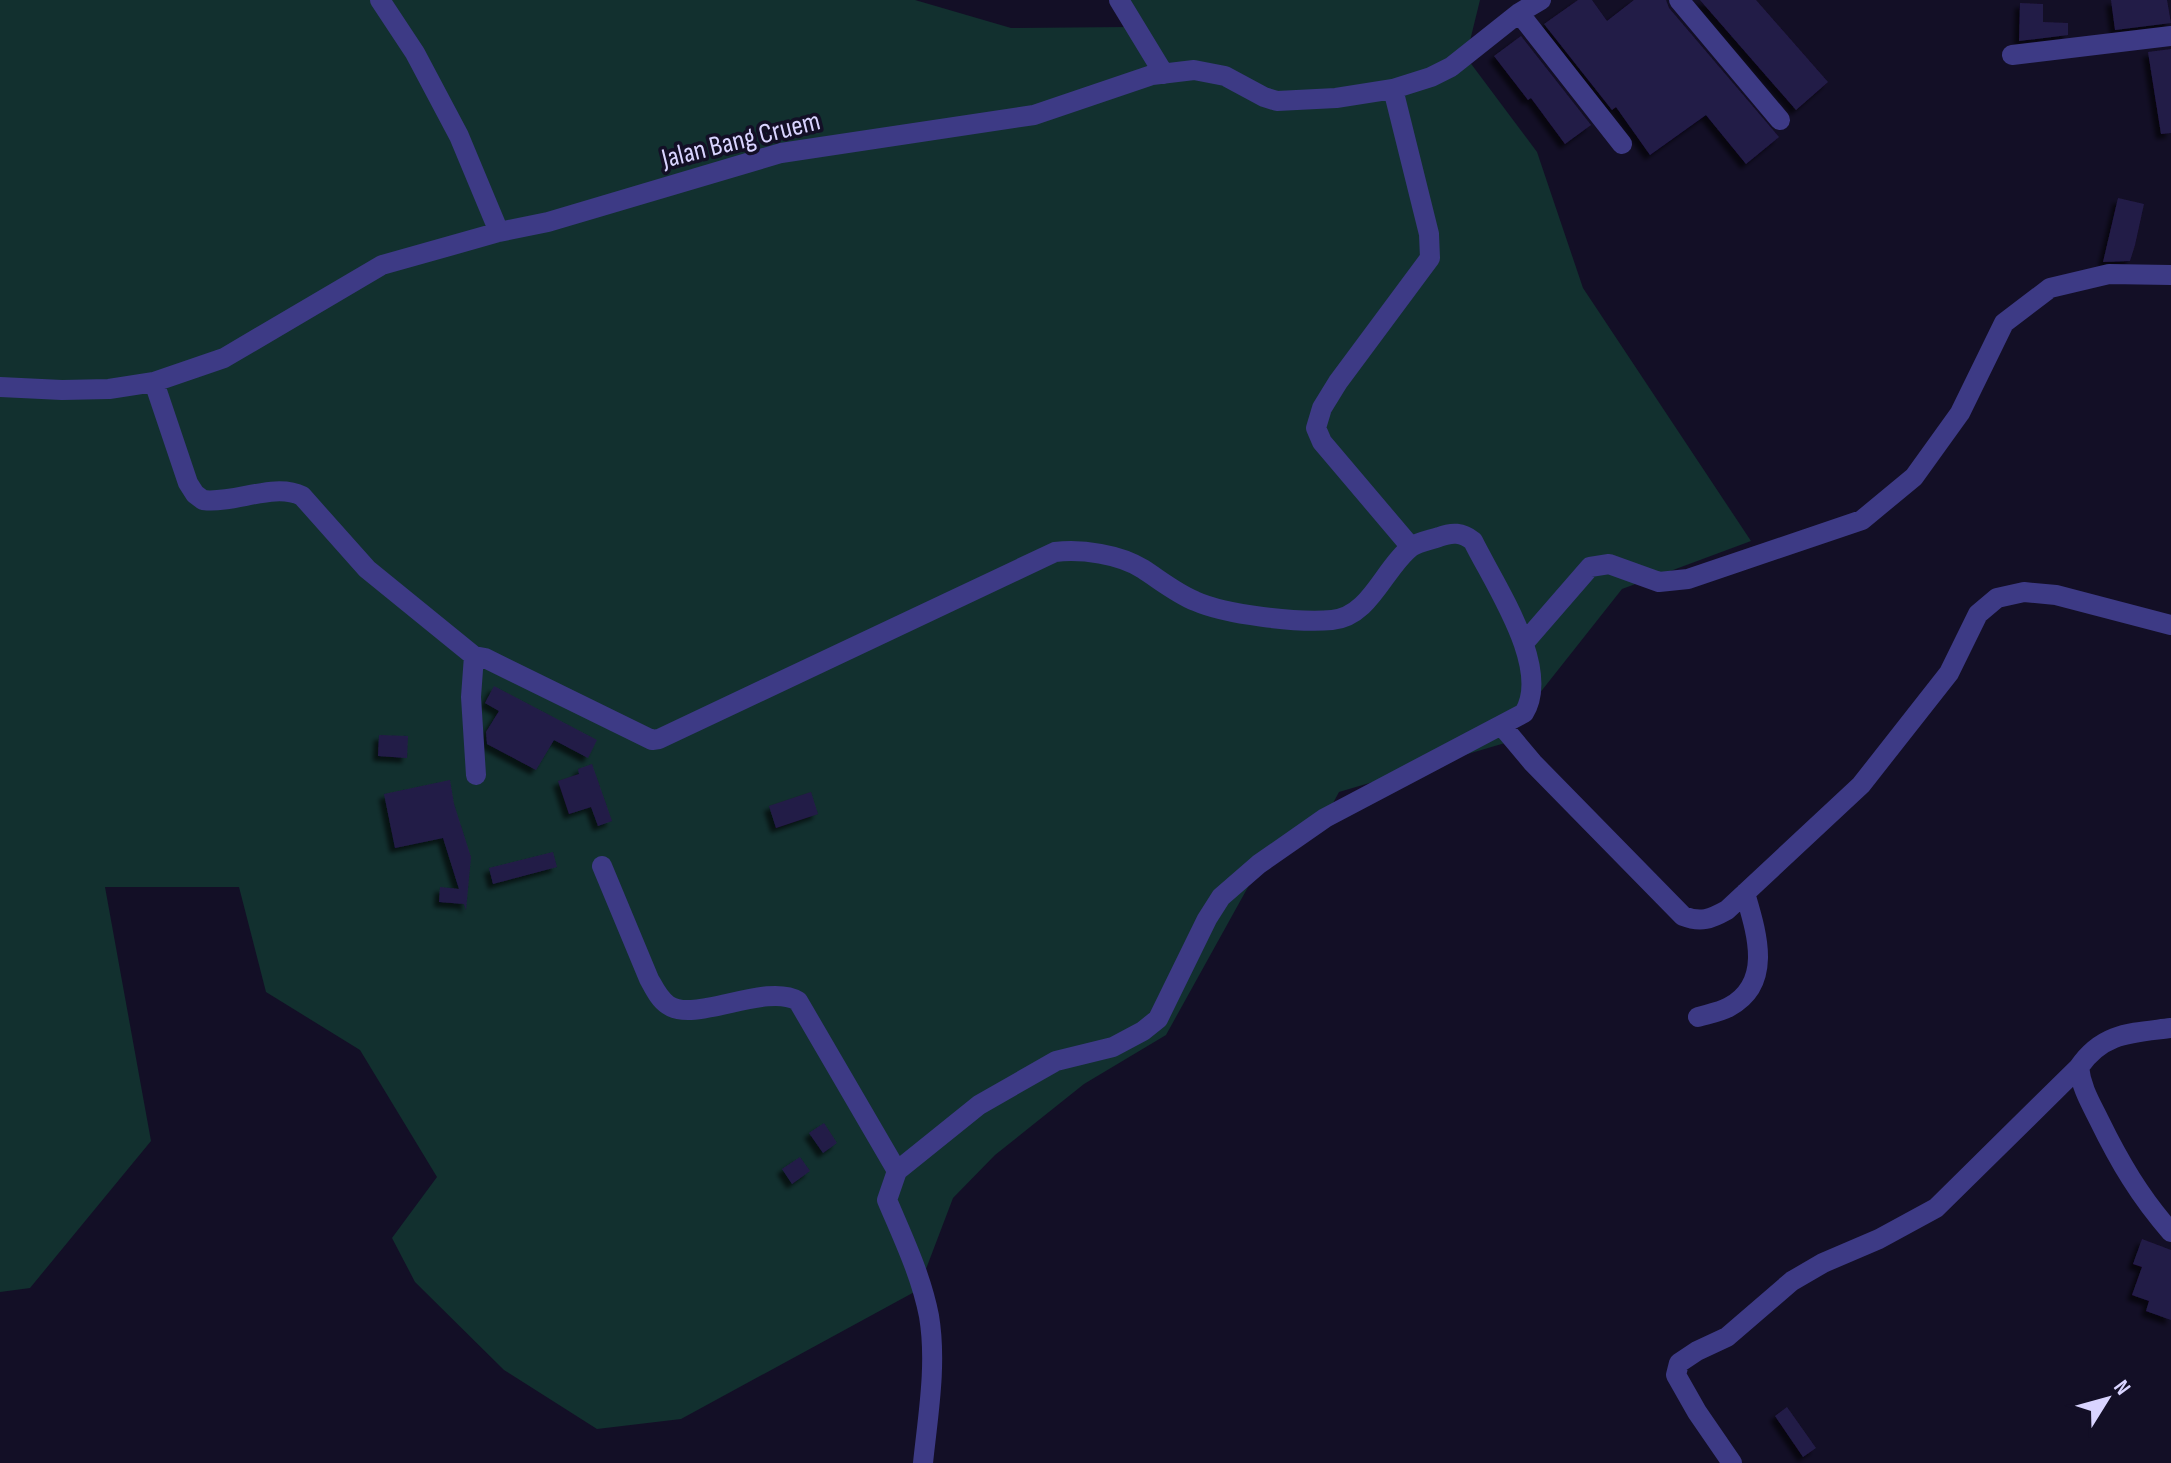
<svg xmlns="http://www.w3.org/2000/svg" width="2171" height="1463" viewBox="0 0 2171 1463" font-family="'Sofia Sans Condensed',sans-serif">
  <defs>
    <filter id="shadow"><feDropShadow dx="-5" dy="5" stdDeviation="2" flood-color="#0009"/></filter>
  </defs>
  <rect width="100%" height="100%" fill="#130f26"/>
  <path fill="#12302f" d="M0,0H915L1011,28L1128,27L1112,0H1480L1466,57L1537,152L1583,288L1751,541L1622,589L1524,713L1505,743L1339,792L1325,818L1253,878L1166,1035L1084,1084L995,1155L953,1198L918,1290L681,1419L597,1429L504,1370L415,1282L392,1238L437,1177L360,1050L266,992L239,887H105L151,1141L30,1288L0,1292Z"/>
  <path fill="#241b47" filter="url(#shadow)" d="M1578,0H1592L1607,21L1634,0H1666L1669,8L1779,137L1746,164L1706,115L1650,155L1616,107L1612,110L1544,24Z
    M1700,0H1756L1828,82L1796,110Z
    M2111,0H2167L2171,23L2115,30Z
    M2020,3L2043,4V22L2068,23V35L2019,41Z
    M1521,36L1591,125L1565,144L1531,98L1528,100L1494,56Z
    M2171,49V133L2161,134L2148,52Z
    M2118,198L2144,204L2135,245L2130,261L2103,262Z
    M494,686L597,740L588,758L554,740L536,770L487,744L486,732L499,711L485,703Z
    M379,735L408,736L407,758L378,756Z
    M592,764L612,821L598,826L591,807L569,814L558,781L579,774L578,769Z
    M450,780L454,804L471,857L466,910L464,904L439,902L440,887L459,889L443,838L395,848L384,794Z
    M811,792L818,814L776,828L769,806Z
    M553,852L557,867L493,884L489,868Z
    M824,1123L837,1143L823,1153L809,1133Z
    M800,1157L810,1171L792,1184L782,1169Z
    M2142,1239L2171,1250V1320L2146,1311L2149,1301L2132,1295L2142,1267L2133,1264Z
    M1787,1407L1816,1448L1803,1457L1775,1416Z"/>
  <g fill="none" stroke-linecap="round" stroke-linejoin="round">
    <path stroke="#3d3a85" stroke-width="20" d="M380,0L415,53L459,136L499,232
      M1119,0L1164,74
      M1679,0L1780,120
      M1519,13L1622,144
      M2012,55L2171,36
      M1393,89L1429,234L1430,258L1338,382L1322,408L1316,428L1322,442L1411,547
      M154,382L188,483L195,494L203,500C235,504 274,482 302,496L367,569L474,656L485,658L652,740L659,739L1055,552C1082,549 1119,554 1143,569C1160,580 1176,593 1195,601C1226,615 1298,623 1332,620C1370,617 1384,568 1411,547C1418,542 1430,540 1439,537C1452,532 1462,532 1473,541C1494,584 1552,668 1524,713L1325,818L1259,864L1221,897L1207,919L1158,1019L1143,1031L1113,1047L1056,1061L979,1105L897,1171L887,1200C903,1238 921,1275 929,1316C937,1364 928,1415 923,1463
      M0,387L62,390L109,389L154,382L224,358L382,265L499,232L548,222L781,153L1034,115L1152,75L1194,70L1225,76L1264,97L1277,101L1336,98L1393,89L1431,77L1451,67L1519,13L1541,0
      M1524,643L1590,567L1609,564L1659,582L1688,579L1862,520L1914,477L1960,413L2004,323L2050,288L2109,274L2171,275
      M474,656L471,697L476,775
      M1502,726L1533,763L1683,916C1701,923 1711,919 1727,910L1861,785L1949,673L1978,614L1997,598L2024,592L2056,595L2171,625
      M602,866L649,979C654,988 659,999 668,1005C694,1024 766,982 798,1001L897,1171
      M1698,1017C1708,1014 1720,1012 1729,1007C1774,983 1756,931 1745,893
      M2079,1067C2081,1087 2090,1102 2099,1120C2119,1161 2140,1197 2171,1232
      M1732,1463L1697,1412L1676,1375L1679,1363L1697,1351L1727,1337L1792,1281L1823,1263L1879,1239L1936,1208L2079,1067C2103,1032 2132,1033 2171,1028"/>
  </g>
  <g text-anchor="middle" dominant-baseline="central" stroke-width="7" stroke-linejoin="round" paint-order="stroke">
    <g font-size="28" fill="#d9d4ff" stroke="#130f26">
      <text transform="translate(741 140) rotate(-14)">Jalan Bang Cruem</text>
    </g>
  </g>
  <g transform="translate(2107 1399) rotate(53)" stroke="#130f26" stroke-width="6" paint-order="stroke">
  <path d="M0-6L14 30L0 20L-14 30Z" fill="#d9d4ff"/>
  <text y="-12" font-size="22" font-weight="bold" text-anchor="middle" fill="#d9d4ff">N</text>
  </g>
</svg>
